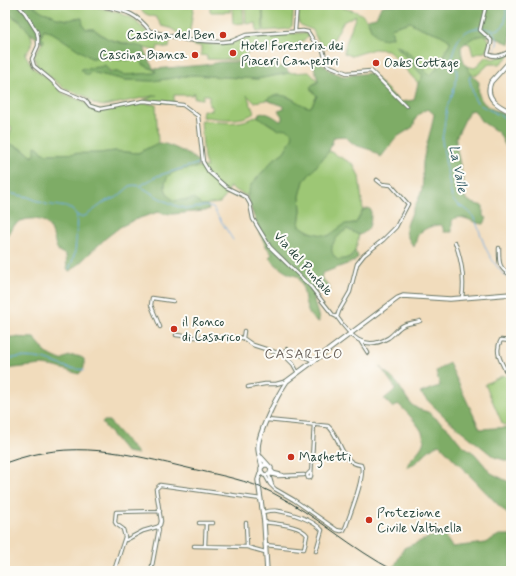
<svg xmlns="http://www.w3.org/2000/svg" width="516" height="576" viewBox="0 0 516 576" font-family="Mynerve,sans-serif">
  <rect width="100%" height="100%" fill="#fdfcf7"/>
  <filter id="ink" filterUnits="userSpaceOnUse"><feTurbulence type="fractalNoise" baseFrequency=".025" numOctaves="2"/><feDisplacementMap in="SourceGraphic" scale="8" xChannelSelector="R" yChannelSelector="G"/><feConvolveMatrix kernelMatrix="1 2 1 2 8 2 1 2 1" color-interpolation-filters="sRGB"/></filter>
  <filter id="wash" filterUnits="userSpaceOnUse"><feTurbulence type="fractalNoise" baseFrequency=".012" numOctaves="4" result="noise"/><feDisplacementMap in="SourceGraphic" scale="16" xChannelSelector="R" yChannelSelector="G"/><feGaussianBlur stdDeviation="0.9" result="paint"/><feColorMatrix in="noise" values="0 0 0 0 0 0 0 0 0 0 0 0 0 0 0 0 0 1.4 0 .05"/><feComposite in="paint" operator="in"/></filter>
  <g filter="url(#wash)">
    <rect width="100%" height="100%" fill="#f1dcbc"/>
    <path fill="#9dc774" stroke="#5e8254" d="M32,5H88L117,12L132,18L148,33L147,37L165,41L166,39L170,40L169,48L158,46L157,51L108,39L94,29H86L77,17L71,20L56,18L53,15L43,12Z
      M139,5H194L189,36H183L170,28L162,26L156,17C147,15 142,14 139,5Z
      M210,5H230V12H210Z
      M245,5H262L263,31L257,32L256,23L246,24Z
      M263,5H294L292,26L289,29L264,31Z
      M299,5H343V8C359,12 365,13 371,29L393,37L391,28L410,22C422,31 439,31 450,41V43L435,71L430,75L426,73C417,62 411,50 396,46L423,76L418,83L388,50L374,49L352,56L344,53L346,43L356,15L343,22L334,39H330L328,49C320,44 316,39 313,30L302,26L298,22Z
      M232,7H243L244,23L233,24Z
      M5,12C20,21 44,36 25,54L33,68L47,78L64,94L85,102L90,108L98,110H105L144,103L156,105L158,143L138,153L115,151L99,153L46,154L43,153L38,147L36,154L34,156L30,155C25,148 15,146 7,143L12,127L5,124Z
      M44,29L53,33L91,58H108L129,60L132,57H137L142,64L156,71L155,73L125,75L118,72H112L105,65L101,68L94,67L81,70L85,73L91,72L125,80L153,81L192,75L257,79L289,73L309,72L318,81L311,86V90L317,96L310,108L302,105L289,97L284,96H277L266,100L254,102L247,95L254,113C240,123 219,118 202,117L203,110L212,111V106H209V95H203V99L194,98V92L192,95H174V103L144,100L157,95L104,106L94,104L85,96L65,89L37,66L34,56L44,40L41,37Z
      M301,33H307L309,36C296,49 267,50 250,50L244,57L236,60L207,59V56L201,55V46H194L192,42L217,45L230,43L248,37Z
      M485,35L488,38L490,43L484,53L483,52L473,55L470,44L465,43L471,38Z
      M511,53V54L500,64H489L477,75L470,74L466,66L475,68L486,56L493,59Z
      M257,116C263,119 269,125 274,127C284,130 288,124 293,136L284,152L274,159L251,185L247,196L229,187L226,196L220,203L201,205L190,200L174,201C169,197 165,192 165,185C166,167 193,167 207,167L204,159L201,120C221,122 238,126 257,116Z
      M329,151L353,164L359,176L363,210L356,223C344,222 337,231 328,236C317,235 308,232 299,225L301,210L300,196L304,181Z
      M347,229L359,235C356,249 355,259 338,260C324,249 336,237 347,229Z
      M504,375L506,377L511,375V424L503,425L485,384Z"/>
    <path fill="#7eac66" stroke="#4e744d" d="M5,5H32L43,12L53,15L56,18C60,18 63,19 67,20C72,20 76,17 82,18L83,25L86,29H94C110,44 125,43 144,47L149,61L154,69L205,65L220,62H242L285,67L289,73L257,79L192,75L153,81L125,80L91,72L87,76L81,70L83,68L86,69C93,67 100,68 105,65L110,72H117L125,75L155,73L156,71L142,64L137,57H132L129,60L108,58H91L53,33L44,29L41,37L44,40L43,43L31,34L19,20L5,12Z
      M385,5H439L443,7H460V5H511L510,44C489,35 480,29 461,47C461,61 469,73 479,82C479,86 478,91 479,95C483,108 500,112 511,117V152L508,151L499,133L481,121L474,110L469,111L456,138V145L464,184L465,198L472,203L483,206V216L487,218L484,224C473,224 466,215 455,218L452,221V232H444L442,225C435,224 422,229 418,235C416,238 416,243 414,247C411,243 406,236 406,230C406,224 418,200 421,193C424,183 422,172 423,162C425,146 432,130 434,114L428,109L423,111L416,118L413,127L397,137L381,157L371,150L355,145L344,136L334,137L329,151L304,181L300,196L301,210L299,225L309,232L328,236L345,224L356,223L363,210L368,208L371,210C371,222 371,231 359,235L347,229C336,237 324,249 338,260L349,258L355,251L358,256L357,259L355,261L323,273L321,277L329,286L330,290L327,296L318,291L314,294C313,304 319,313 319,322C304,317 306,297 302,285C301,282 299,279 297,276C287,275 275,265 269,257L272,254L265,245L248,201L247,196L251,185L274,159L284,152L293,136C290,129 287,127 279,130L257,116L259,114C267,111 274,117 280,121L282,120V116L278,111L284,109V106L266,100C283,85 301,109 311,107L317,96L310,88L312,85L318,82V81L314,66L316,59L331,71L343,76L370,73L375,77L400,102L414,100L418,83L423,76L403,53L395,45C410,50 417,61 426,73L430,75C437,72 449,49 450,41C439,31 422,31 410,22L391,28L393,37L385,39L377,37L371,29L367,19L376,17L381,7Z
      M5,142C15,146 25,149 32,157L35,155V146L38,147L43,153L46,154L99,153L115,151L138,153L158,143C167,142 193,156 199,162L196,168C184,169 166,170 165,185C165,192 168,196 174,201C181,199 187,201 194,198L201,205H207L209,209L204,211L173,214H164L158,212L134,220L120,227L106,238L72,270L69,271L67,268L66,255L58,251C54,243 54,232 48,225C41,217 24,217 16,224C11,228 8,234 5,239Z
      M12,337L34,338L43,348L45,353L61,360C67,355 78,354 84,359V368L79,374L56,367L42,365L5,369V338Z
      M449,363L480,429L511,427V462L494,457L448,420L420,393L433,388L440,386L436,371Z
      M380,366L397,383L408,400L412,405L418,409L428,412L449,429L460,443L475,454L491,473L511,483V518L439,444C426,449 420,463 407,467C409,459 415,456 420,449C423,445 425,440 423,435C422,428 404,409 398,404L393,408L384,399L396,389Z
      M104,421H109L138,454L126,452L102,423Z
      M442,532L452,547L485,543L499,535H511V571H392L404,548Z"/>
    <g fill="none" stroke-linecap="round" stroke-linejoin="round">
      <path stroke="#72ade3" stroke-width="1" d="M492,31C499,39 499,44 493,52
        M452,67L451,66C452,47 460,26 483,28C489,29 497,33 503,26C507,21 506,11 506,5
        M454,68L458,70L453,93L447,107L442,141L452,198C457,208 467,207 472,215C478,224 480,234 484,244C490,259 499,270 511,281
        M471,76L469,78L475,100L480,105L511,121
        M140,186L157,176L200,163
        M5,190L13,194L28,197L45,204L66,207L71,209L78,216L81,217L87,215L106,201L116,198L130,186L134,185L140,186L159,198L176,206L187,209L206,206L213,208L233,240
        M69,269C79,249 75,236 77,215
        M5,359L21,357L36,358L47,360L69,368L84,370
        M452,571H465"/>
    </g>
  </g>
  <g filter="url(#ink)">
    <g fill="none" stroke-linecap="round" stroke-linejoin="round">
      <g stroke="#687564" stroke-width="4.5">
        <path id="minor" d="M18,5L25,13L37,32L38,38V46L32,59L34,66L51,80L61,90L85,100L90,106L100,109L144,101L183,105L198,116L203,162L209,172L226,187L246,197L250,204L253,219L270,247L311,287L333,315L337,317
          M97,5C122,11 134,10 150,31L187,40L222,42L232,41L246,35L303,31L308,32L313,40L323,50L327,65L347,73L371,71L406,106
          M486,5L480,30L491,40V43L488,54C496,59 503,54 511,51
          M295,31L297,5
          M377,180L382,184L391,185L408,204L396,227L383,240L364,255L357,264L350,292L339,311L337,317C350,336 364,352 388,338C393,335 397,329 402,326C407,323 415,323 420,321
          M455,242C462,261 465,278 462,298
          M499,248C499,262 498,268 511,275
          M160,327L151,305L152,298L173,301
          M176,335L193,337H232L243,338L253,345L284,355L293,364L298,373
          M243,338L244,331
          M361,342L368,353
          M283,354L287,349L314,361
          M507,373C501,362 494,351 501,340L511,341
          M248,387L265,384H276L287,381
          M271,470L274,473L282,475
          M311,471L307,475L308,478H310L311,476L314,424
          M270,474L278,476L304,475
          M265,475L270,484L275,489L294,500L337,530L341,531L344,530L346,526C350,514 366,475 361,465C340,463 341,437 328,426L267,420
          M269,475L272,485
          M263,512C268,511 274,510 279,511C292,513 313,520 322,530L316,551
          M264,522C276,524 301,525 307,535L304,549L265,545
          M199,523H206
          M246,523L247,547
          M126,540L143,531L157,527
          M194,546L247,547L265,552
          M205,546L206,523H213
          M114,571L125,537L123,529L116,524L115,522L116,512L160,511
          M151,571L159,529L157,527L160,525L161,521L156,489L160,485L261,499"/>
      </g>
      <g stroke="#687564" stroke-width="5.5">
        <path id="tertiary" d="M511,60L491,82C484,98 498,106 511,112
          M261,457L270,467L271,468L270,474L264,475L261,471V468L264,465H268
          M262,467C261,461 258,454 258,448C258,433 278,394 287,381L398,298L403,296L450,299L511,294
          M261,471L258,480L264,522L267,571"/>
      </g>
      <use href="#minor" stroke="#fff" stroke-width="2.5"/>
      <use href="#tertiary" stroke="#fff" stroke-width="3.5"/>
      <path stroke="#1f3d34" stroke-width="1" d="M5,463C73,438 125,453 192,469C219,475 248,480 273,493C316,515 352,549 395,571"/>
    </g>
  </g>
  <g fill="#c8321e" stroke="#fdfcf7" stroke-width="1.5">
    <circle cx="223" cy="35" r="4"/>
    <circle cx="233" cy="53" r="4"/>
    <circle cx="195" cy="55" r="4"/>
    <circle cx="376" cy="63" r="4"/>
    <circle cx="174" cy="329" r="4"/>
    <circle cx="291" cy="457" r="4"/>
    <circle cx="369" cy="520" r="4"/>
  </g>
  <g text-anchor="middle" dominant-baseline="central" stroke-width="4" stroke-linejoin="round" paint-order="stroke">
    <g font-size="13" fill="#1f3d34" stroke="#fdfcf7" text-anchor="start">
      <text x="215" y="35" text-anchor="end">Cascina del Ben</text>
      <text x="241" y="46">Hotel Foresteria dei<tspan x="241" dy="15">Piaceri Campestri</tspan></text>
      <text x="187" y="55" text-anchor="end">Cascina Bianca</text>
      <text x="384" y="63">Oaks Cottage</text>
      <text x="182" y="322">il Ronco<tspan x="182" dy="15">di Casarico</tspan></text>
      <text x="299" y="457">Maghetti</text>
      <text x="377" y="513">Protezione<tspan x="377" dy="15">Civile Valtinella</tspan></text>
    </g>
    <g font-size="13" fill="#1f3d34" stroke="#fdfcf7">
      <text transform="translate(303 264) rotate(48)">Via del Puntale</text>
    </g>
    <g font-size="14" font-style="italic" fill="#385f69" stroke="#fdfcf7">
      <text transform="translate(458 169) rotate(79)">La Valle</text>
    </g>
    <g font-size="14" letter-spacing="1" fill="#645b54" stroke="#fdfcf7">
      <text x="304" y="354">CASARICO</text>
    </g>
  </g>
  <rect width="516" height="576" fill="none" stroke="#fdfcf7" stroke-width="20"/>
</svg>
